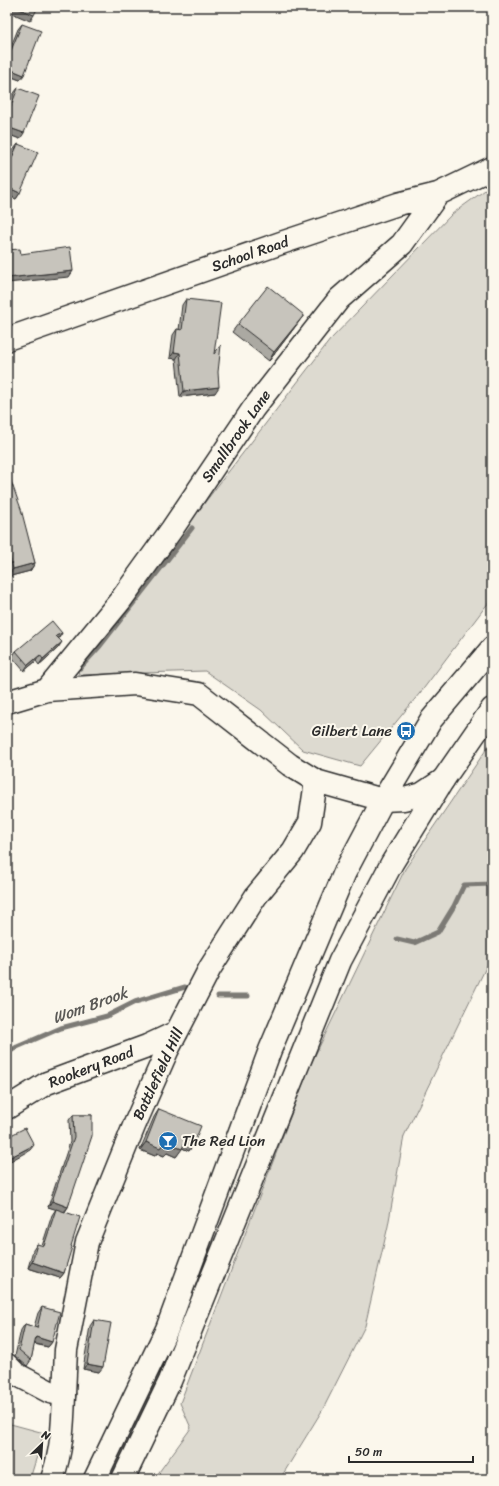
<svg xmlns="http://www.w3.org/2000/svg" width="499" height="1486" viewBox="0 0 499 1486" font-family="Sriracha,sans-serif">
  <rect width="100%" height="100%" fill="#fbf7ec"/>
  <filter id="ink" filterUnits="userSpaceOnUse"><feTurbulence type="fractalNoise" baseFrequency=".025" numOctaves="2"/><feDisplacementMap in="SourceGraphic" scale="8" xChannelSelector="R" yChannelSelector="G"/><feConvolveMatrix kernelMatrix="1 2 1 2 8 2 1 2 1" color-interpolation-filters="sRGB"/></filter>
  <g filter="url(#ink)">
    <path fill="#dddad0" stroke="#84827e" d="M492,185V599L485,607L424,688L360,766L303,750L261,710L205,671L79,675L76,660L105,632L330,340L452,214Z
      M492,741V955L404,1136L388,1226L365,1326L323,1409L280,1479H154L191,1428L180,1403L309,1068L405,869Z
      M7,1423L44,1433L30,1479H7Z"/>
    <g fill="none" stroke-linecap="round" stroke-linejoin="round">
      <path stroke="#7b7a75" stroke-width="5" d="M80,668L100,646L192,528
        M397,939L414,943L438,932L454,906L464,885L492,884
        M218,996H248
        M7,1053L17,1047L61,1028L107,1016L135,1002L185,987"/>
      <g stroke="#2b2b2b" stroke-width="25">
        <path id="minor" d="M7,339L284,242L398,204L438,194L492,168
          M47,690L120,601L172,529L253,409L339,299L402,244L438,194
          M7,702L47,690L135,684L199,694L290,765L316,781L383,800L404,799L422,794L443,780
          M7,1108L47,1083L147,1046L177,1032
          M7,1365L16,1374L50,1392L64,1395L66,1350L87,1242L134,1126L167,1051L210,968L256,896L293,851L310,822L316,781"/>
      </g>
      <g stroke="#2b2b2b" stroke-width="25">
        <path id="highway" d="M52,1479C62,1451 63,1424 64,1395
          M95,1479L167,1329L270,1050L345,872L383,800L431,720L492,648
          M123,1479L170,1381L340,961L392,863L443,780L492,709"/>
      </g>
      <use href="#minor" stroke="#fbf7ec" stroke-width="22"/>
      <use href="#highway" stroke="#fbf7ec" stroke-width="22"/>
    </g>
    <path fill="#aba9a2" stroke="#2b2b2b" d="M22,24L20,80L7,75V56L18,29Z
      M18,88L20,139L7,134V112L14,93Z
      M18,144L20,193L16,199L7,195V166L14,149Z
      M186,299L214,354L215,393L180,397L176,359L170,358L173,335L177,329L179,330L182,305Z
      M298,323L269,361L232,332L238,324Z
      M7,470L35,563L30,571L7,577Z
      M62,633L59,638L58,648L39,665L36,661L24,671L12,657L16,651Z
      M159,1109L194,1143L189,1151L182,1148L176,1157L167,1153L164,1156L157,1153L155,1156L140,1150L154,1117Z
      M73,1115H92L68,1207L65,1212L71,1246L64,1273L60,1278L28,1268L33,1250L37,1244L42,1246L52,1215L56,1209L48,1207L70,1142L69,1120Z
      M42,1307L52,1342L48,1347L34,1344L31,1360L27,1366L15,1356L21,1330L25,1324L34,1327L38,1313Z
      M94,1320L99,1372L83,1369L90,1326Z"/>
    <path fill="#8b8984" stroke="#2b2b2b" d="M13,7H15L34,15L30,21L9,12Z
      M7,68L24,75L20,80L7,75Z
      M7,127L24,133L20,139L7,134Z
      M7,187L20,193L16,199L7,195Z
      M73,271L69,277L7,283V278Z
      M304,315L298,323L269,361L274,352Z
      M174,352L180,353L176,359L170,358Z
      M219,387L215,393L180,397L184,391Z
      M35,563L30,571L7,577L13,569Z
      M62,633L58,639L56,636Z
      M62,642L58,648L39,665L43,659Z
      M40,655L36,661L24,671L28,665Z
      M186,1139L194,1143L189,1151L180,1147Z
      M146,1142L162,1145H172L182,1149L176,1157L167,1153L164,1156L157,1153L155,1156L140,1150Z
      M34,1145L30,1150L7,1163V1159Z
      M52,1201L68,1207L64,1212L48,1207Z
      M32,1262L64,1273L60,1278L28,1268Z
      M36,1337L52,1342L48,1347L32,1343Z
      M87,1364L103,1367L99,1372L83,1369Z"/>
    <path fill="#c7c4bc" stroke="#2b2b2b" d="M15,7H38L34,15Z
      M22,24L41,31L24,75L7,68V60Z
      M18,88L39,96L24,133L7,127V116Z
      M18,144L38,152L20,193L7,187V169Z
      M70,247L73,271L7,278V250L20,249L21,254Z
      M268,286L304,315L274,352L238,324Z
      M186,299L221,303L214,354L221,345L218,372L219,387L184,391L180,353L174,352L177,329L182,330Z
      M7,470L21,509L35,563L13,569L7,546Z
      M52,621L62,633L56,636L62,642L43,659L40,655L28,665L16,651Z
      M159,1109L201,1126L194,1143L186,1139L182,1149L172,1145L170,1148L162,1145L160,1148L146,1142Z
      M73,1115H92V1136L68,1207L52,1201L74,1137Z
      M25,1128L34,1145L7,1159V1137Z
      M56,1209L80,1217L71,1246L72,1247L64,1273L32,1262L37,1244L44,1246Z
      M42,1307L60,1312L52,1342L36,1337L31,1360L19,1350L25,1324L37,1328Z
      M94,1320L111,1323L103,1367L87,1364Z"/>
  </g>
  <defs>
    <g id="bus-disc" transform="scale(1)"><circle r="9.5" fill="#1f6fb2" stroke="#fbf7ec"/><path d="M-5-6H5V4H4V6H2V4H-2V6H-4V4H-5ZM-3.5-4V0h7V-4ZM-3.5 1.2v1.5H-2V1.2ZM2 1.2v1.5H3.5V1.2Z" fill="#fff"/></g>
    <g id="bar-disc" transform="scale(1)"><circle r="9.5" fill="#1f6fb2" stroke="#fbf7ec"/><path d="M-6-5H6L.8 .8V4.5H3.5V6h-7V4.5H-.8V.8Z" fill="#fff"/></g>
  </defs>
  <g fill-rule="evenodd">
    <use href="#bus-disc" x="406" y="731"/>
    <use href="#bar-disc" x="168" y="1141"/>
  </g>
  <g text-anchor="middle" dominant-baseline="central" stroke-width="4" stroke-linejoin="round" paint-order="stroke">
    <g font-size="15" fill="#2b2b2b" stroke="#fbf7ec">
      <text transform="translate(250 254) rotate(-19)">School Road</text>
      <text transform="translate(236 436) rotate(-55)">Smallbrook Lane</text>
      <text transform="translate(91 1067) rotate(-21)">Rookery Road</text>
      <text transform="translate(158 1074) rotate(-65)">Battlefield Hill</text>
    </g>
    <g font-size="15" fill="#2b2b2b" stroke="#fbf7ec" text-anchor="end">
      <text x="392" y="731">Gilbert Lane</text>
      <text x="182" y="1141" text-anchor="start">The Red Lion</text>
    </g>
    <g font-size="16" font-style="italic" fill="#5a5956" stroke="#fbf7ec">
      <text transform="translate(90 1005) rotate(-20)">Wom Brook</text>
    </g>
  </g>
  <rect width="499" height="1486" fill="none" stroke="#fbf7ec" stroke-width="24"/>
  <rect x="12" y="12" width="475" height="1462" fill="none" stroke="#2b2b2b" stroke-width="1.5" filter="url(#ink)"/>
  <g transform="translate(42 1444) rotate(25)" stroke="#fbf7ec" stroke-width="3" paint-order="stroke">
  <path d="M0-3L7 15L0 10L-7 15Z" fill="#2b2b2b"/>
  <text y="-6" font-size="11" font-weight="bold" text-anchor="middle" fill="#2b2b2b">N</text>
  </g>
  <path d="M349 1456v6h124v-6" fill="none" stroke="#2b2b2b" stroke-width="2"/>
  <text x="355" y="1456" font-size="12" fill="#2b2b2b" stroke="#fbf7ec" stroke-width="3" paint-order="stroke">50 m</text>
</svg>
